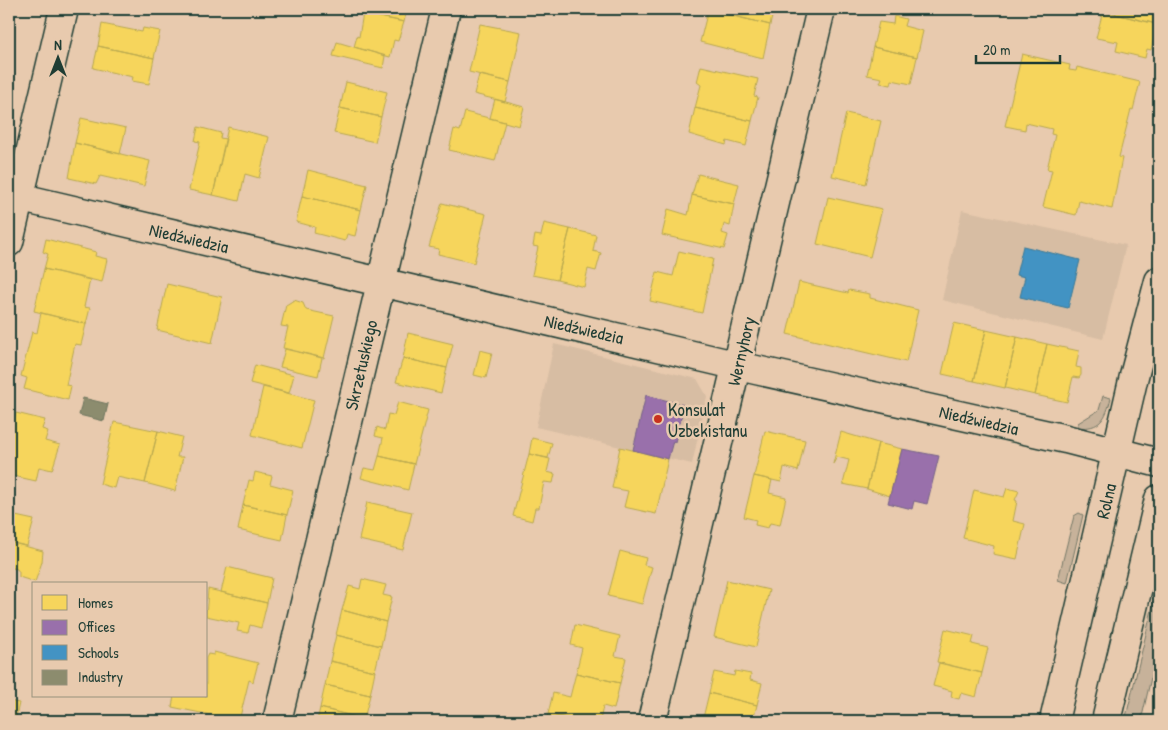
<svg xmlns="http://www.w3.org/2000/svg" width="1168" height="730" viewBox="0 0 1168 730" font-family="'Patrick Hand',sans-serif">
  <rect width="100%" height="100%" fill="#e8caae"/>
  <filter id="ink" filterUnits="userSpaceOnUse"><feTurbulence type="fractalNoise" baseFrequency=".02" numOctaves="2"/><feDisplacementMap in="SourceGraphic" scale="10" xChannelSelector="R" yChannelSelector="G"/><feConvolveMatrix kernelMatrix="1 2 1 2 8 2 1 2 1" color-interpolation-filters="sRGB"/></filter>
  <g filter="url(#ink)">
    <path fill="#d7bda3" d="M962,210L1126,245L1103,339L942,300Z
      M554,344L697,379L707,396L692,464L536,427Z"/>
    <path fill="#c7b29a" stroke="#737867" d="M1103,396L1111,398C1106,418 1100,430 1078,427V423L1099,410Z
      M1079,513L1083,515L1067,583L1058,580L1074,516Z
      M1159,580V643L1141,721H1125Z"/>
    <path fill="#f6d55c" stroke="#b6a750" d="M351,9H407L404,22L350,11Z
      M708,9H774L770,25Z
      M1117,9H1159V12L1156,24L1115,14Z
      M708,10L770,25L763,58L700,42Z
      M1103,11L1157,24L1151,50L1147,49L1145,58L1116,51L1118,42L1096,38Z
      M363,13L404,22L398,41L394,40L390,57L354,47L357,36L359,37Z
      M894,16L906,19L904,26L923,31L917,57L873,47L879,22L893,24Z
      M102,24L142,32L143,28L160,31L154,58L98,46Z
      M480,24L521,32L510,82L469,72Z
      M337,42L385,56L383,68L333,56Z
      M98,46L154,58L149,84L132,81L133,77L93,68Z
      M873,47L917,57L911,84L892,80L891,85L880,83L882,78L867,75Z
      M1022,54L1070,65L1069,70L1076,71L1077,67L1140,82L1133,110L1131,109L1119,157L1122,158L1112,209L1079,201L1076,215L1043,207L1052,170L1047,169L1055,135L1051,134L1052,129L1026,123L1025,130L1005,126Z
      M701,66L758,79L754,96L758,97L752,121L695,108L701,85L697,82Z
      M479,75L510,82L505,102L474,94Z
      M346,82L387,92L381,117L340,108Z
      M495,99L524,107L519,126L490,118Z
      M340,108L381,117L375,142L334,133Z
      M695,108L752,121L746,146L727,141L726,145L689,134Z
      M465,112L505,122L495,161L449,150L454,129L460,131Z
      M846,113L881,121L866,184L832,176Z
      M81,118L126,128L120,154L75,143Z
      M198,127L221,133L220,138L226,139L213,195L189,190L200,142L195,141Z
      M228,127L269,137L259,178L245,174L239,201L213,195Z
      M75,143L150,161L144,186L100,176L96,184L69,178Z
      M308,170L367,185L361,210L302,196Z
      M698,174L739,184L734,204L692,195Z
      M692,195L734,204L730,226L724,224L722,233L728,235L724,249L662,235L668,209L688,215Z
      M302,196L361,210L355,236L347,234L345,241L314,233L315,227L296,222Z
      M828,197L882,209L870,257L817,244Z
      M442,203L486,214L474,263L438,254L439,249L429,247Z
      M544,223L570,229L557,280L532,275L538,247L533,246L535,235L541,236Z
      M570,229L596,235L593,251L601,253L596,271L588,269L584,287L557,280Z
      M46,239L96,252L95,256L107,259L102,282L44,269L48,254L43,252Z
      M679,251L713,259L702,313L650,301L657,272L673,276Z
      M44,269L90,280L84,307L90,308L86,324L34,311Z
      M799,282L848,293L849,290L870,294V298L918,310L906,362L787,334Z
      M167,284L222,297L212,343L157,330Z
      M294,300L303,303L306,310L334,316L324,358L283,348L288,327L281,326L286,305Z
      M41,313L86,324L81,345L75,344L66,385L71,386L68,400L24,389L27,378L21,376L32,332L37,333Z
      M954,323L986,330L974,381L942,374Z
      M986,330L1017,337L1005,388L974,381Z
      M408,333L453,344L447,368L403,358Z
      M1017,337L1047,344L1035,395L1005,388Z
      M1047,344L1079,351L1076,367L1081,368V375L1079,378L1073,377L1067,402L1035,395Z
      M285,349L322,358L318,376L280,367Z
      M480,350L492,353L486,378L474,375Z
      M403,358L447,368L441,393L396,382Z
      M255,365L294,375L289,393L250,383Z
      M263,387L314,400L302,448L252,435Z
      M398,402L428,410L414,464L379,456L383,438L375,436L377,427L385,430L388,414L394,415Z
      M16,413L45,420L42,429L48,431L45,441L60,445L52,470L39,467L36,481L9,475V432Z
      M114,422L158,431L145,483L117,477L114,488L100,484Z
      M158,431L182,437L177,457H183L175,491L145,483Z
      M765,431L805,440L798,471L784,467L781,482L754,476Z
      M841,432L878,443L867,489L843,484L849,460L837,457L833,464Z
      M532,438L552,443L548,458L529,454Z
      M878,443L902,449L890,496L867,489Z
      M620,447L668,459L656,514L624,507L628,491L612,488Z
      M529,454L550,459L547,472L555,474L553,483L544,482L539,508H535L532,521L513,516Z
      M379,456L414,464L408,490L361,478L364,468L375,470Z
      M255,472L272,476L270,484L293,490L287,515L243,505L249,480L253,481Z
      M754,476L772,480L769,493L786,497L780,525L770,523L768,528L755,525L756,520L744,517Z
      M1007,488L1019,491L1015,500L1017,501L1013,521L1025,524L1017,559L993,554L994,546L963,538L974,490L1004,497Z
      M367,502L412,512L403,550L359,540Z
      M9,505L13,506L11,515L34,520L27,546L9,542Z
      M243,505L287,515L282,540L238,530Z
      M9,542L43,551L42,562L35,582L19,577V572L17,569L9,567Z
      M620,551L646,558L644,565L652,567L642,604L608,596Z
      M227,567L272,578L267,603L221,592Z
      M362,579L386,585L383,595L392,597L386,622L342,610L349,586L360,589Z
      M727,580L769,590L756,647L714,637Z
      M208,589L267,603L261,628L250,625L248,633L237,631L239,623L206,616Z
      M342,610L386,622L381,646L336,635Z
      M9,615L15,617L9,642Z
      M575,625L620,636L615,656L626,658L620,683L576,673L582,648L571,645Z
      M945,629L974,636L972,644L988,648L982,673L937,662Z
      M336,635L381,646L375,671L330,661Z
      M214,652L258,663L253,682L249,680L239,721L172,707L174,696H206V658L208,654L214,655Z
      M330,661L375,671L370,695L325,685Z
      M939,663L982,673L976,697L961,693L959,699L951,697L952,691L933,686Z
      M735,671L751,674L750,680L762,683L757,705L709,693L714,672L734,676Z
      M576,673L620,683L614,709L603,706L600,721H580L548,714L553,693L570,697Z
      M325,685L370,695L364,719L320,708Z
      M709,693L757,705L753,721H716L703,718Z
      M9,701L19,703L16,717L23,718L22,721H9Z
      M320,708L364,719L363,721H317Z
      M548,714L580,721H546Z"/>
    <path fill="#9970ab" stroke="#746187" d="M646,395L684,405L675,442L673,441L668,459L633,450Z
      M902,449L939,456L927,504L914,501L912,509L888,503Z"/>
    <path fill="#4393c3" stroke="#387998" d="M1023,246L1080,260L1068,308L1020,297L1025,277L1016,275Z"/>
    <path fill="#8c8c6e" stroke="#6b745d" d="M83,398L108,404L104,421L79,415Z"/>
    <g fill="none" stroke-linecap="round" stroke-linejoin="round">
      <g stroke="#1f3d34" stroke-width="31">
        <path id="minor" d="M9,195L756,370L1066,439L1159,463
          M9,242L64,9
          M277,721L446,9
          M652,721L821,9"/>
      </g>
      <g stroke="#1f3d34" stroke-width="31">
        <path id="tertiary" d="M1054,721L1134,376L1159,281
          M1106,721L1159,499"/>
      </g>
      <use href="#minor" stroke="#e8caae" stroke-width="28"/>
      <use href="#tertiary" stroke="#e8caae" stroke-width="28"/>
    </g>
  </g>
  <circle fill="#c8321e" stroke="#e8caae" stroke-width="2" cx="658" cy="419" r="5"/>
  <g text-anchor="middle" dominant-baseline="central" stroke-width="5" stroke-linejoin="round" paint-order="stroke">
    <g font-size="18" fill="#1f3d34" stroke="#e8caae">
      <text transform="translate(189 238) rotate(13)">Niedźwiedzia</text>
      <text transform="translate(584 329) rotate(13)">Niedźwiedzia</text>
      <text transform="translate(741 351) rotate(-77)">Wernyhory</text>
      <text transform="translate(361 365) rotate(-77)">Skrzetuskiego</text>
      <text transform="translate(979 420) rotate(13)">Niedźwiedzia</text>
      <text transform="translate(1106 501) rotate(-77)">Rolna</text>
    </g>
    <g font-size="18" fill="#1f3d34" stroke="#e8caae" text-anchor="start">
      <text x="668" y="409">Konsulat<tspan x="668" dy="21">Uzbekistanu</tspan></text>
    </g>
  </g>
  <rect width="1168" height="730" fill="none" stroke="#e8caae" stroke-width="30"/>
  <rect x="15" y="15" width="1138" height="700" fill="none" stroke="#1f3d34" stroke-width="2" filter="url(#ink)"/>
  <rect x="32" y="582" width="175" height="115" fill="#e8caae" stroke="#98927d"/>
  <rect x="42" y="595" width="25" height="15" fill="#f6d55c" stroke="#98927d"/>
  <text x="78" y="608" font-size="15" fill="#1f3d34">Homes</text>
  <rect x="42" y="620" width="25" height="15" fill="#9970ab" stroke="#98927d"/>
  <text x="78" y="632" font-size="15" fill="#1f3d34">Offices</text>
  <rect x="42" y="645" width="25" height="15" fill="#4393c3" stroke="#98927d"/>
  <text x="78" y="658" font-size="15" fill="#1f3d34">Schools</text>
  <rect x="42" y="670" width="25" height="15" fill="#8c8c6e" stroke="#98927d"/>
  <text x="78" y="682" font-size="15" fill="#1f3d34">Industry</text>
  <g transform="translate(58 58)" stroke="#e8caae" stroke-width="4" paint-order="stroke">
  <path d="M0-4L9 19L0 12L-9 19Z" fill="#1f3d34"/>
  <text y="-8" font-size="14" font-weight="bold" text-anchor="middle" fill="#1f3d34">N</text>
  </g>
  <path d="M976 55v8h84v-8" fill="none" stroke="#1f3d34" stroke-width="2.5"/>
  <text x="983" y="55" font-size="15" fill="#1f3d34" stroke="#e8caae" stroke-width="4" paint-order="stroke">20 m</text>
</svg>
